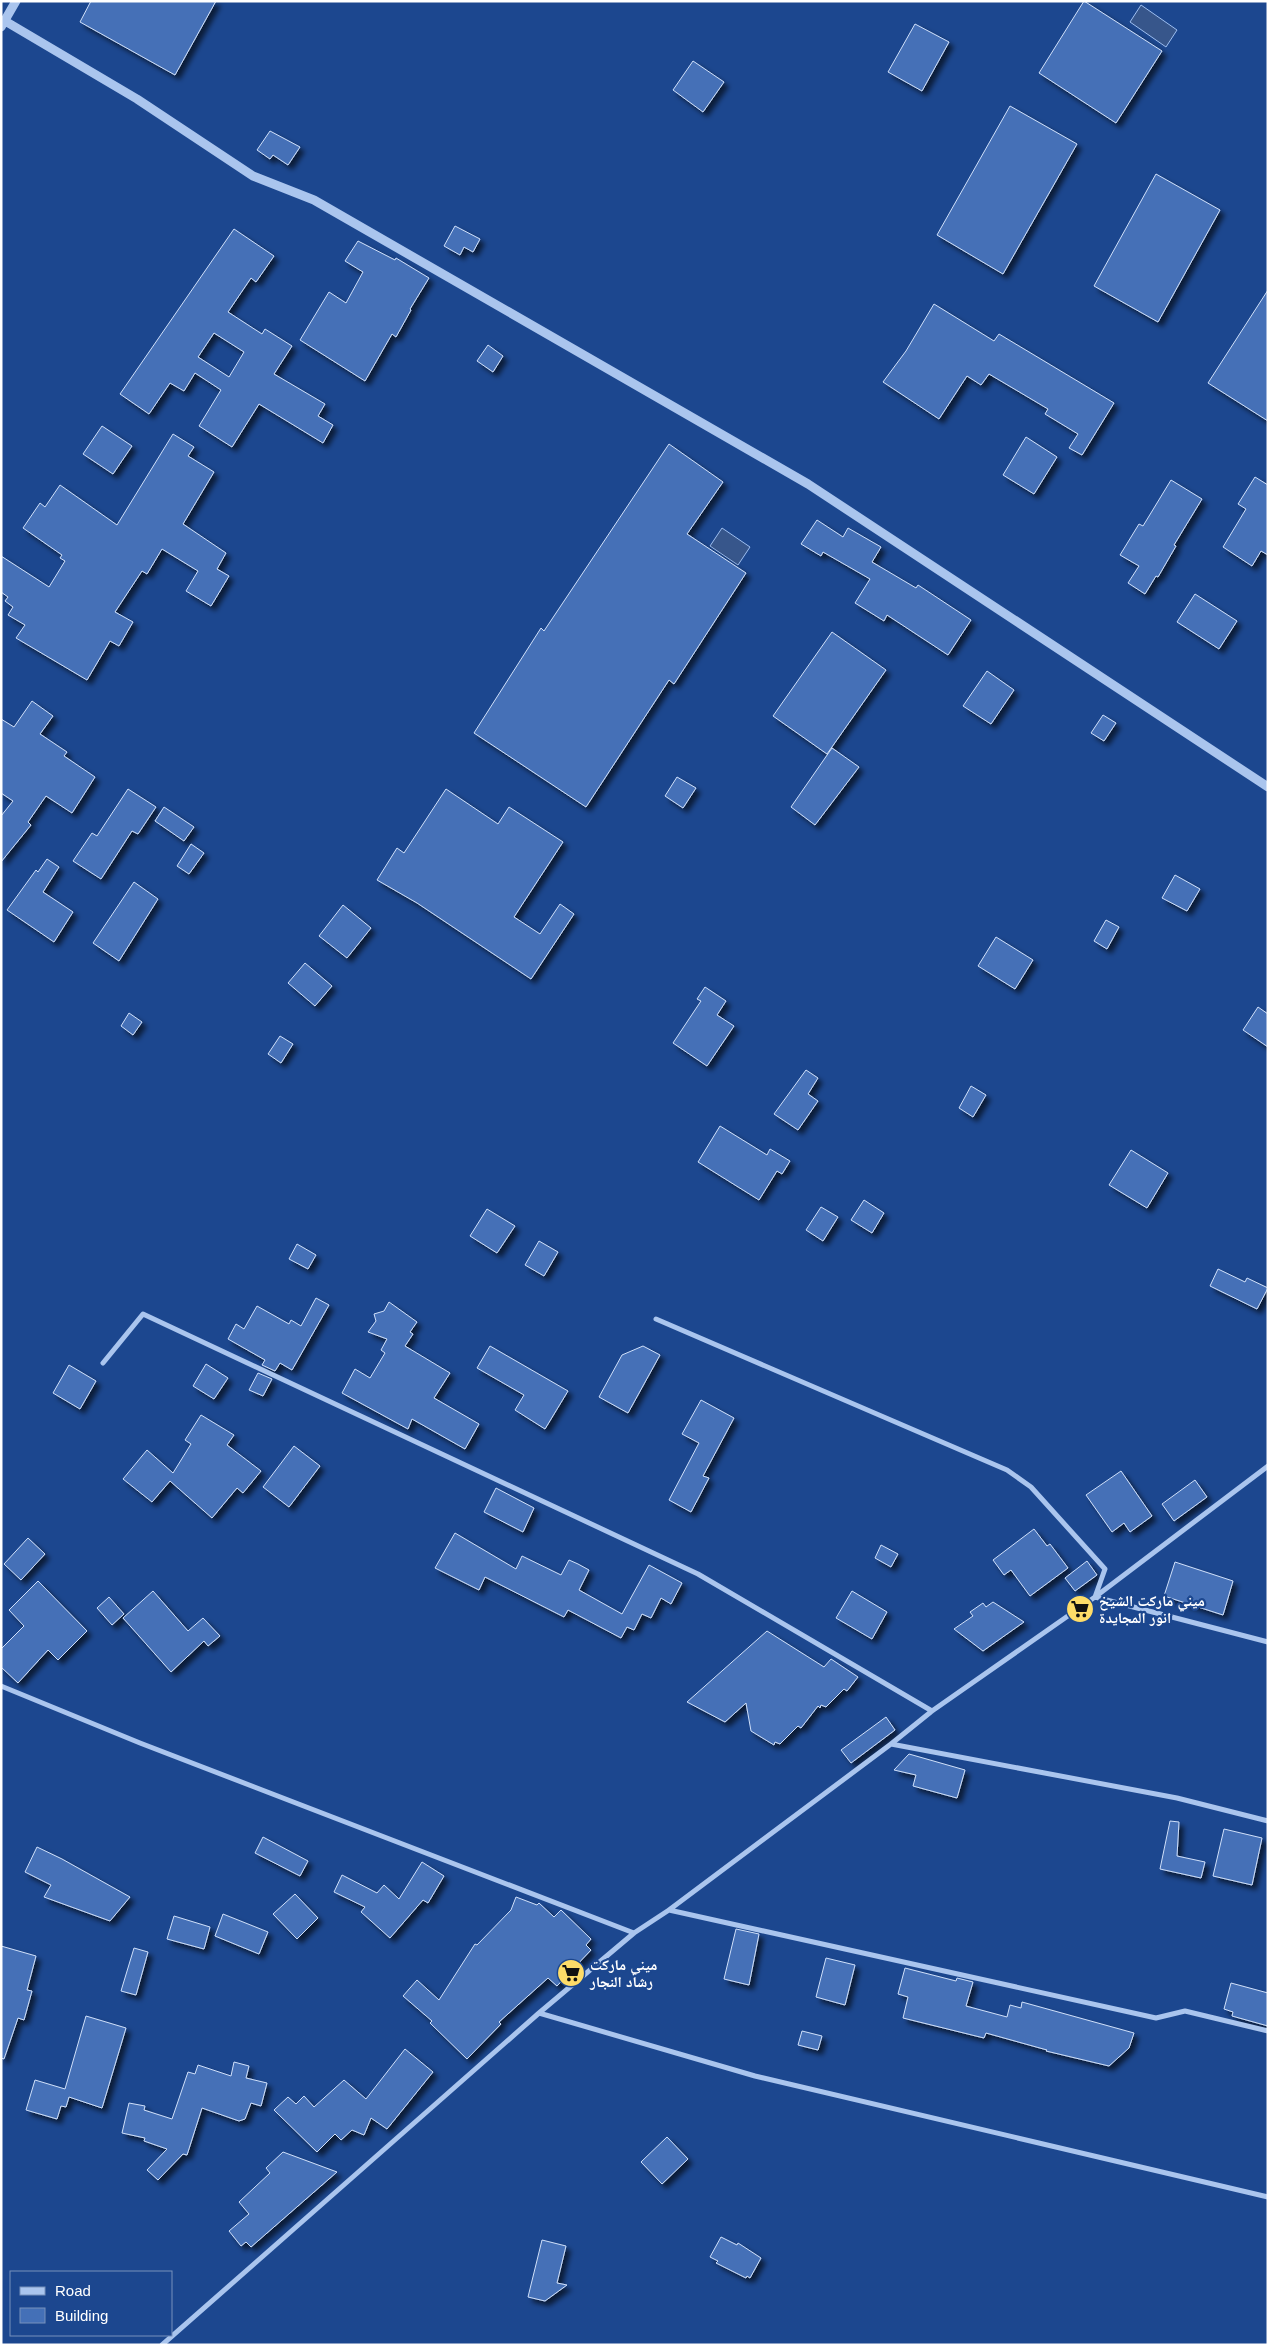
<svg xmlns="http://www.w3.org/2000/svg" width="1269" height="2346" viewBox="0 0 1269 2346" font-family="Arial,'Noto Naskh Arabic',sans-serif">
  <defs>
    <filter id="shadow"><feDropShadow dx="4.5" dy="4.5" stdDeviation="2.5" flood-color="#0009"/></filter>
  </defs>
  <rect width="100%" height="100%" fill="#1c478f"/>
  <path fill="#37568b" stroke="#9dbef0" d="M1141,5L1177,30L1166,47L1130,22Z
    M722,528L750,547L738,565L710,546Z"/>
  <path fill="#4470b7" stroke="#d0e0fa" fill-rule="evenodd" filter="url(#shadow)" d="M91,1H216L175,75L80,22Z
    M1084,1L1162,51L1116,123L1039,73Z
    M915,24L949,42L922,91L888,72Z
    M693,61L724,82L703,112L673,90Z
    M1010,106L1077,144L1003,274L937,235Z
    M270,131L300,147L288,165L273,155L270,159L257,150Z
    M1156,174L1220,210L1158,322L1094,286Z
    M455,226L480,239L473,252L464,247L460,255L444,246Z
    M234,229L274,256L256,282L251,278L228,312L262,334L265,329L292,346L274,374L325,404L318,416L333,425L323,443L259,404L232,447L199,426L221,390L195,373L184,391L170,383L149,414L120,394ZM214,333L244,352L229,377L198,357Z
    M358,241L395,260L396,258L429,278L410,309L411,310L396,337L392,334L365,381L300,340L329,292L346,303L363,272L345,261Z
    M1268,290V421L1208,383Z
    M934,304L994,341L999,334L1114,403L1082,455L1069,448L1078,434L1045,414L1048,409L989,374L981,385L967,376L939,419L883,382L906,351Z
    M488,345L503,356L493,372L477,361Z
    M102,426L132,446L113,474L83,454Z
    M173,434L194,447L188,456L214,472L183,524L226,553L217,569L229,576L211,606L186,591L198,571L162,549L147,574L142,571L115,612L133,622L119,646L110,641L87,680L16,638L25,625L8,615L13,607L5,601L8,597L1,592V556L49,587L65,561L60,558L62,555L23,528L40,503L45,507L60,485L117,525Z
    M1026,437L1057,457L1034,494L1003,475Z
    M669,444L723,482L687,534L746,573L674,684L669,680L586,807L474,733L541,628L544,631Z
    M1255,477L1268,485V555L1261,551L1252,566L1223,547L1246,509L1238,504Z
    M1171,480L1202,499L1174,545L1176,546L1158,577L1156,576L1145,594L1128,583L1139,566L1120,555L1139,524L1143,526Z
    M817,520L843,537L848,528L881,547L872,562L916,588L918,585L971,620L948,655L887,615L884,621L855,603L870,579L823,552L821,556L801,544Z
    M1195,594L1237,621L1219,649L1177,622Z
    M832,632L886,670L827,754L773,716Z
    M987,671L1014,690L991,724L963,706Z
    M32,701L53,716L40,734L67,752L64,756L95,777L72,813L46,796L28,822L31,825L1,862V816L13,801L1,793V719L14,727Z
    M1103,715L1116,723L1104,741L1091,733Z
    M832,748L859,767L815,825L791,807Z
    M677,777L696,788L683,808L665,796Z
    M128,789L156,807L138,834L132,831L101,879L73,861L92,833L97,836Z
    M446,789L498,824L509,807L563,842L514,917L540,934L560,904L574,914L531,979L417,903L377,880L397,848L404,853Z
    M164,807L194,827L184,841L155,821Z
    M191,844L204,853L189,874L177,866Z
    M47,859L59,867L43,892L73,912L54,942L7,910L36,870L38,872Z
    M1175,875L1200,889L1187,911L1162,898Z
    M134,882L158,899L119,961L93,943Z
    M343,905L371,928L347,958L319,936Z
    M1106,920L1119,927L1107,949L1094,941Z
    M996,937L1033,960L1015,989L978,966Z
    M305,963L332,986L315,1006L288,983Z
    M705,987L726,1001L717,1015L734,1026L707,1066L673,1043L701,1001L697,999Z
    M1258,1007L1268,1014V1047L1243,1030Z
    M129,1013L142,1022L133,1035L121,1026Z
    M280,1036L293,1044L281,1063L268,1054Z
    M806,1070L818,1078L808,1094L818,1101L798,1130L774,1114Z
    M971,1086L986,1095L973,1117L959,1108Z
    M720,1126L767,1155L770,1149L790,1161L782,1174L777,1171L759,1200L698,1162Z
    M1131,1150L1168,1173L1147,1208L1109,1185Z
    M864,1200L884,1213L872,1233L851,1220Z
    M821,1207L838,1217L823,1241L806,1230Z
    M487,1209L515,1226L497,1253L470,1236Z
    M539,1241L558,1252L544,1276L525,1265Z
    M297,1244L316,1255L308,1269L289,1259Z
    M1218,1269L1245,1282L1247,1278L1268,1288L1257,1309L1210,1286Z
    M316,1298L329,1305L292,1370L280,1363L275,1371L262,1365L265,1360L228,1339L236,1324L244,1329L257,1306L289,1324L291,1320L301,1326Z
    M389,1302L417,1322L410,1332L413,1334L405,1346L450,1373L434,1398L479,1424L465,1449L412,1419L408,1429L342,1393L355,1369L370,1378L385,1353L381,1350L387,1339L368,1332L376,1321L374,1314L384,1311Z
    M490,1346L568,1391L545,1429L515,1410L524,1395L477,1368Z
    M643,1346L660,1355L628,1413L599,1397L622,1355Z
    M206,1364L228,1378L214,1399L193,1386Z
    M69,1365L96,1381L80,1409L53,1393Z
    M258,1373L272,1379L263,1396L249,1390Z
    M701,1400L734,1418L703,1476L709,1478L691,1512L669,1500L699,1443L682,1434Z
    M201,1415L234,1435L227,1445L261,1471L243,1493L237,1488L212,1518L170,1481L152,1502L123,1479L147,1450L173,1473L191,1444L185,1440Z
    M294,1446L320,1466L289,1507L263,1487Z
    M1121,1471L1152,1516L1130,1532L1124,1523L1112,1532L1086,1495Z
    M1195,1480L1207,1497L1174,1521L1162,1504Z
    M496,1488L534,1508L523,1532L484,1512Z
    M1034,1529L1047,1546L1050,1544L1068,1568L1030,1596L1011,1570L1004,1575L993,1560Z
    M455,1533L516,1569L522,1556L561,1575L569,1560L578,1564L589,1570L579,1590L622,1614L649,1565L682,1583L671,1604L661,1598L651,1618L642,1614L634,1630L627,1627L621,1638L568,1610L564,1617L485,1577L479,1590L435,1568Z
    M28,1538L45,1554L21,1580L4,1564Z
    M881,1545L898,1554L891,1567L875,1558Z
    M1087,1561L1097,1575L1075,1591L1065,1578Z
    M1175,1562L1233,1581L1223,1615L1164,1596Z
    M38,1581L87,1631L58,1660L48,1650L18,1683L1,1667V1649L24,1626L9,1610Z
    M153,1591L188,1631L203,1618L220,1636L208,1646L204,1641L171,1672L123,1618Z
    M852,1591L887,1612L872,1639L836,1618Z
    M109,1597L124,1614L112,1625L97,1608Z
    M993,1602L1024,1622L983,1651L954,1629L973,1616L970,1612L983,1603L986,1607Z
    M767,1631L824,1667L831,1659L858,1677L847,1691L844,1689L826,1707L821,1705L820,1708L818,1706L801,1728L798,1726L780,1744L775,1742L774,1745L751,1731L746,1703L725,1722L687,1702Z
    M886,1717L895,1730L851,1763L841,1750Z
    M909,1754L965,1770L957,1798L913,1786L916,1775L894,1770Z
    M1170,1821L1179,1822L1177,1856L1205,1862L1201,1878L1160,1869Z
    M1224,1829L1262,1838L1252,1885L1213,1876Z
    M263,1837L308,1861L300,1876L255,1853Z
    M37,1847L62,1859L130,1897L110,1921L44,1897L51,1885L25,1872Z
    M422,1862L444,1876L428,1903L423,1900L390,1938L361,1912L365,1907L334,1892L342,1875L377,1893L384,1885L399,1899Z
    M295,1894L318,1918L297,1939L273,1914Z
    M516,1897L537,1905L539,1903L554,1917L561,1910L591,1939L586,1945L591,1950L557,1986L548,1978L499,2022L501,2024L467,2059L430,2023L432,2021L403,1996L417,1980L439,2000L475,1944L477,1945L511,1910Z
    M223,1914L268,1932L259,1954L215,1936Z
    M174,1916L210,1927L204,1949L167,1939Z
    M736,1929L759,1934L749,1985L724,1979Z
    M1,1946L36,1956L27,1990L32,1991L24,2020L18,2018L4,2059L1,2058Z
    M134,1948L148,1952L136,1995L121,1991Z
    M826,1958L855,1965L845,2005L816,1997Z
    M905,1968L956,1981L957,1978L973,1982L966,2006L1007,2017L1010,2005L1021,2008L1022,2002L1134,2033L1129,2048L1109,2066L1046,2051L1047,2050L986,2033L984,2038L903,2018L908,1997L898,1994Z
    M1231,1983L1268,1993V2026L1232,2016L1233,2012L1224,2009Z
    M86,2016L126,2028L102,2108L69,2097L66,2107L61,2106L57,2119L26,2110L35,2080L65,2089Z
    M802,2031L822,2036L818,2050L798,2045Z
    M405,2049L433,2072L387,2129L371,2118L364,2135L352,2130L341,2140L335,2134L317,2152L274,2110L288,2097L296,2104L304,2096L314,2107L344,2080L366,2099Z
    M234,2062L249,2066L246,2078L267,2083L261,2106L251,2103L245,2119L239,2121L202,2108L187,2155L183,2154L158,2180L147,2170L167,2149L144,2141L145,2138L122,2133L129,2103L145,2106L144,2110L172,2119L188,2072L195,2074L198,2065L231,2076Z
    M667,2137L688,2159L662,2184L641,2162Z
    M283,2152L337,2172L251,2247L246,2242L241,2246L229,2231L249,2214L239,2202L270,2173L266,2168Z
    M721,2237L737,2245L738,2243L761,2258L750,2278L747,2276L746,2278L716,2263L718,2261L710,2257Z
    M542,2240L566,2246L557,2283L567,2285L545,2301L528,2297Z"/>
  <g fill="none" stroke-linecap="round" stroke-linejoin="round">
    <path stroke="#aac5ee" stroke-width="5" d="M656,1319L1007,1470L1031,1487L1105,1569L1095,1597L1268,1642
      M103,1363L143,1314L698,1574L932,1711
      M1,1686L140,1743L634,1933
      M891,1744L1177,1798L1268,1821
      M669,1910L1156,2018L1185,2011L1268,2031
      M539,2013L755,2076L1268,2197
      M162,2345L539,2013L634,1933L669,1910L891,1744L932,1711L1095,1597L1268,1466"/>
    <path stroke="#aac5ee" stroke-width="9" d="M5,21L137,99L253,176L314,200L808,484L1268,787
      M1,27L16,1"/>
  </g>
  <defs>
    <g id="supermarket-disc" transform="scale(1.4375)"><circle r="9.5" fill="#fedc68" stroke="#1c478f"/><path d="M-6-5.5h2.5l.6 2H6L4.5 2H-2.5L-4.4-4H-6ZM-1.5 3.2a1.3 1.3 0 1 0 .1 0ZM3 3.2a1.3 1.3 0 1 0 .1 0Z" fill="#111"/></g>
  </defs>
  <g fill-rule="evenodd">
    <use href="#supermarket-disc" x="1080" y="1609"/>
    <use href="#supermarket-disc" x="571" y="1973"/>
  </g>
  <g text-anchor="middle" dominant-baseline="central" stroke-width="4.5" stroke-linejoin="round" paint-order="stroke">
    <g font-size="15" font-weight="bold" fill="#fff" stroke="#1c478f" text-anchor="start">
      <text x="1099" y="1600">ميني ماركت الشيخ<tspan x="1099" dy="17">انور المجايدة</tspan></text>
      <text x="590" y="1964">ميني ماركت<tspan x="590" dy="17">رشاد النجار</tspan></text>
    </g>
  </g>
  <rect width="1269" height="2346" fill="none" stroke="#ffffff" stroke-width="5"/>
  <rect x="10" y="2271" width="162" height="65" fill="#1c478f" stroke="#7791bc"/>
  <rect x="20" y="2287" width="25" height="8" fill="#aac5ee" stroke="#7791bc"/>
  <text x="55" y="2296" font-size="15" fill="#ffffff">Road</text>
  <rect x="20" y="2308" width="25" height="15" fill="#4470b7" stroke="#7791bc"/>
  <text x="55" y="2321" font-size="15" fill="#ffffff">Building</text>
</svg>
